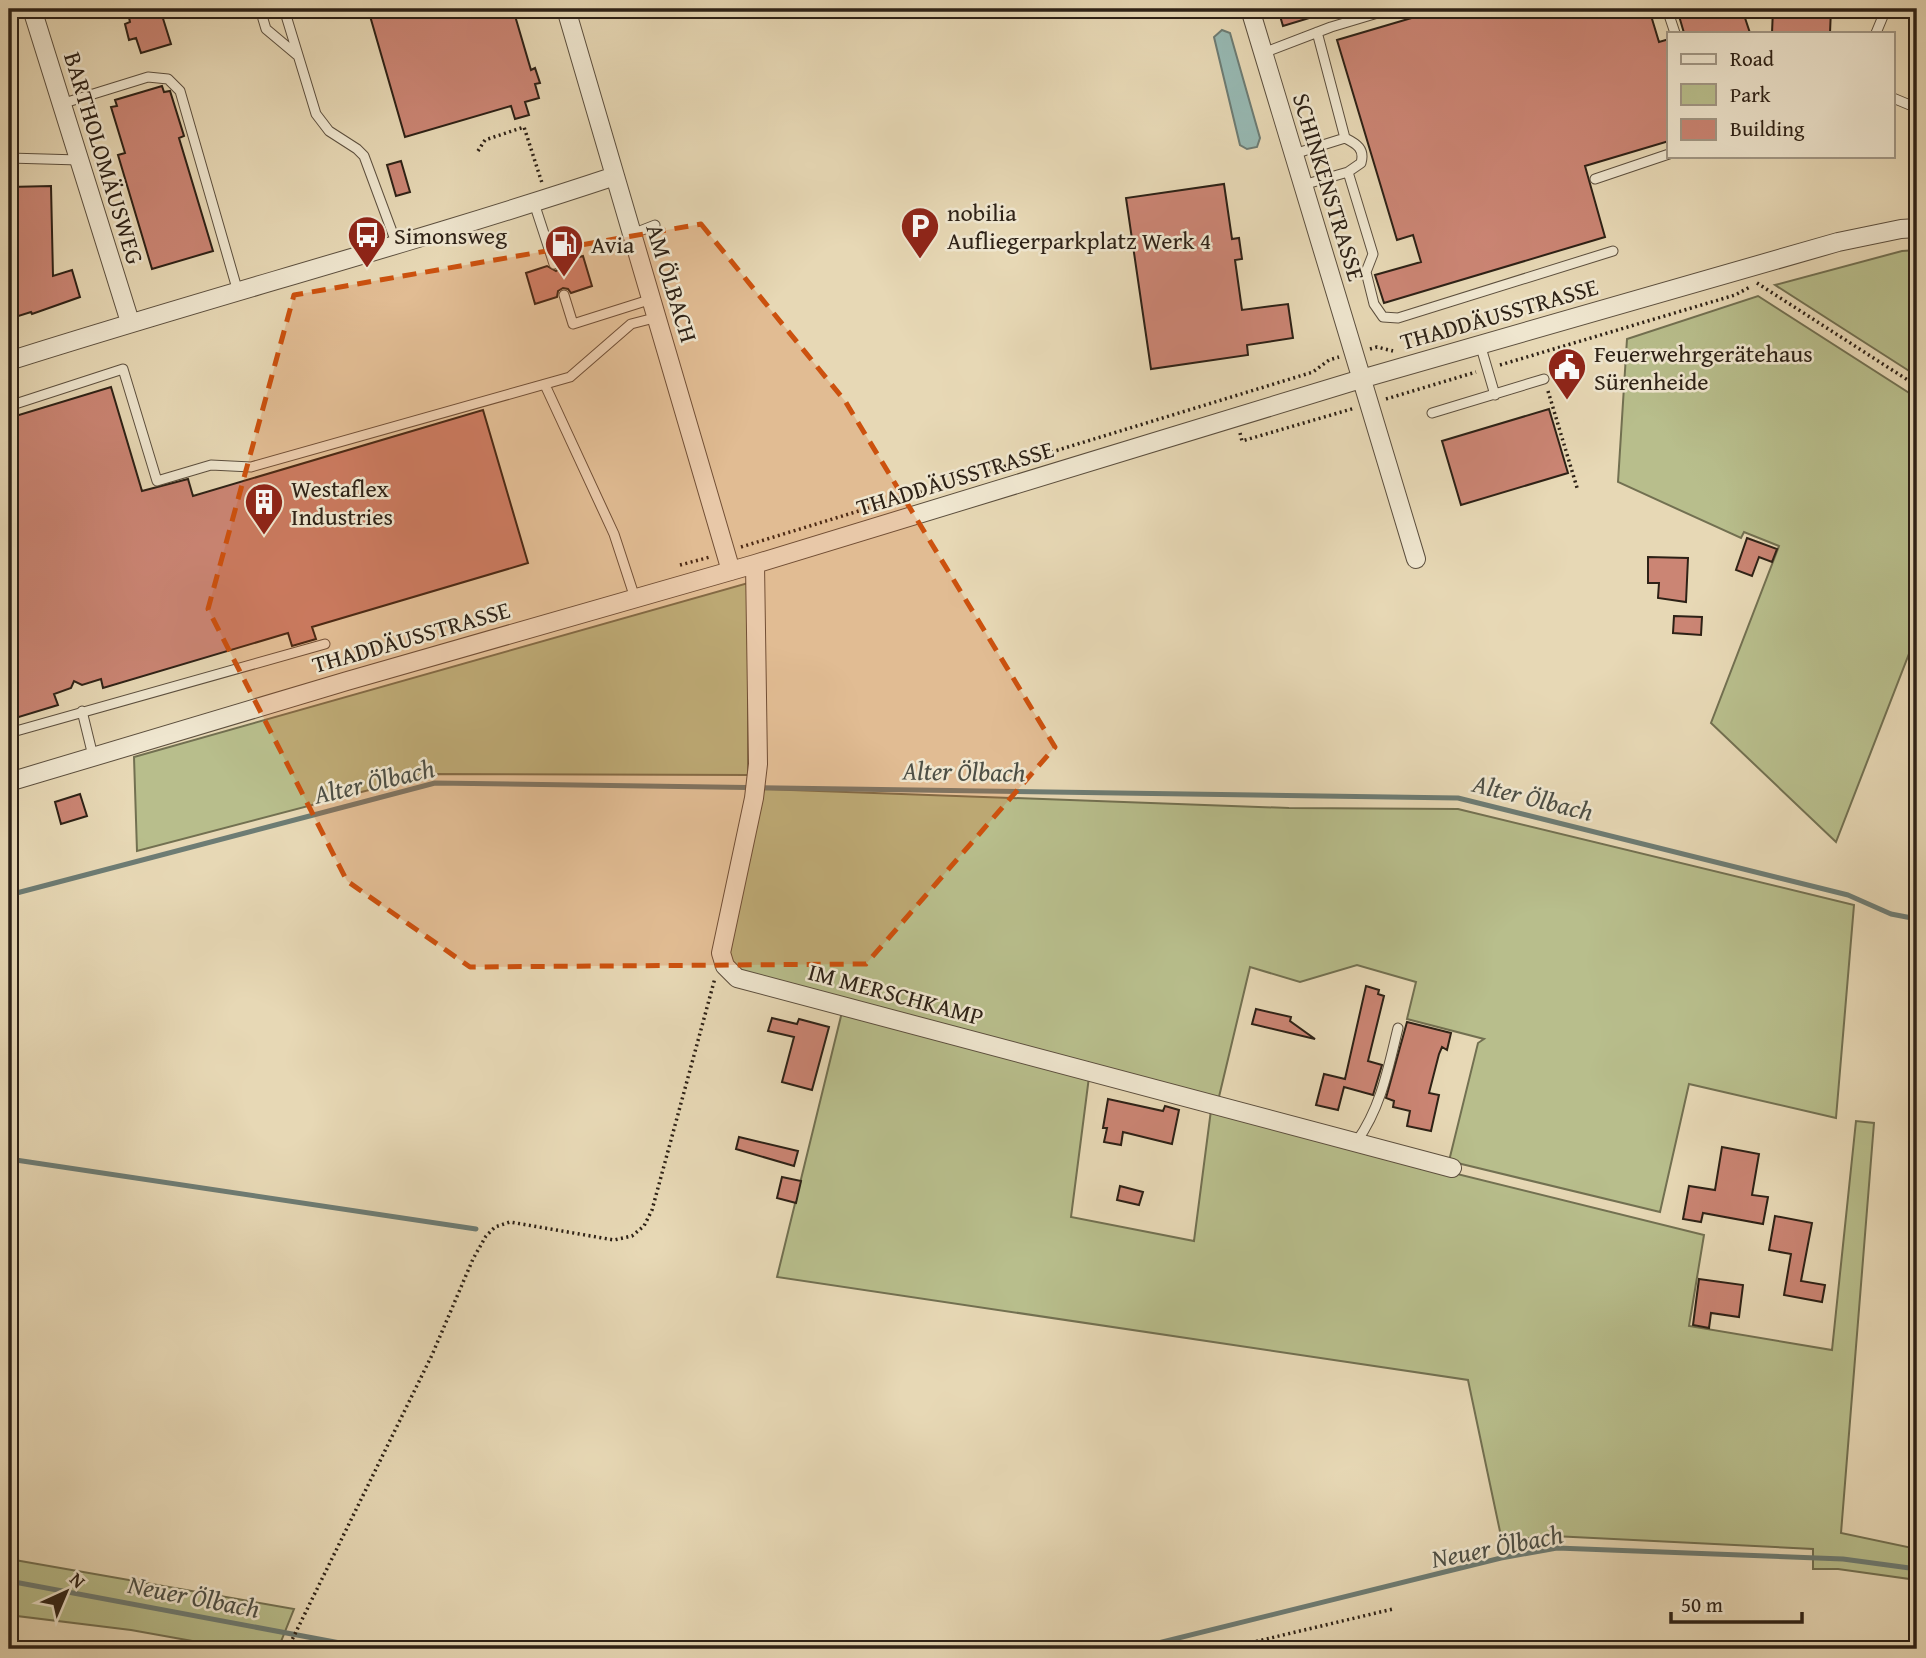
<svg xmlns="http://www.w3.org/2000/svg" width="1926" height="1658" viewBox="0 0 1926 1658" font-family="'Gentium Book Plus',serif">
  <rect width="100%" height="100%" fill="#e7d8b5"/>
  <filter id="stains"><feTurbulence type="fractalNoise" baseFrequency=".00286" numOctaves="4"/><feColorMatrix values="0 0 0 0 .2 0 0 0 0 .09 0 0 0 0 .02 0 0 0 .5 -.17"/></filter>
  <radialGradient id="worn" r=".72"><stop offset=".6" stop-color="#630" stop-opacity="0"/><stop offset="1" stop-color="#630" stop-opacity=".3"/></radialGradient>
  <path fill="#b8be8c" stroke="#727051" stroke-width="2" d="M1917,250V376L1775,285L1902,251Z
    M1758,296L1917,398V633L1836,842L1711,723L1779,546L1744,532L1741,538L1618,482L1627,339Z
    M748,583V775L430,774L137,851L134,757Z
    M764,789L1289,808L1458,809L1854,905L1836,1118L1689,1084L1660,1212L1449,1161L1478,1043L1484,1039L1407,1019L1416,982L1357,965L1300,982L1250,967L1218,1101L742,972L732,963L728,953Z
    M842,1012L1089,1077L1071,1217L1194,1241L1211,1110L1279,1130L1704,1235L1689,1326L1832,1350L1856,1121L1874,1123L1841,1533L1917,1549V1580L1838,1569H1813V1549L1553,1536L1502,1541L1468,1380L777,1277Z
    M9,1559L294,1609L278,1649H237L131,1630L9,1615Z"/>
  <path fill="#97b9b3" stroke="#6d7c74" stroke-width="2" d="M1222,30L1230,33L1260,138L1257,147L1247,149L1240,145L1214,37Z"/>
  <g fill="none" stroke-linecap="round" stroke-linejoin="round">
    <path stroke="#6d7c74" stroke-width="5" d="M9,895L435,783L1458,798L1848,895L1891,914L1917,919
      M9,1159L476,1229
      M9,1581L372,1649
      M1134,1649L1501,1558L1557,1548L1843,1559L1917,1569"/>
  </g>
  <path fill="#cb8574" stroke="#2d2116" stroke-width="2" d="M127,9H160L171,44L141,53L136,38L129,40L125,24L130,22Z
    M368,9H513L531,70L535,68L540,83L535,84L539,98L525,102L529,115L515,119L511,106L405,137Z
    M1278,9H1329V12L1283,26Z
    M1442,9H1649L1659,42L1669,39V141L1585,166L1605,237L1384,303L1375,275L1421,262L1413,235L1397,240L1337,40Z
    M1677,9H1742L1750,33H1684Z
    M1773,9H1831L1830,33H1772Z
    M162,86L164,92L170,91L184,136L179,138L213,251L152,269L118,155L125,153L111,107L117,106L115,100Z
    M401,161L410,192L396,196L387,165Z
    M1224,184L1232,239L1239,238L1242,259L1235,260L1242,310L1288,304L1293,338L1247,345L1248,355L1151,369L1126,198Z
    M51,186L53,276L72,270L80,297L32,314L31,312L9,319V289L14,287L12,262H9V187Z
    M583,256L592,286L571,293L568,289L563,288L558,291L557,297L535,304L526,273L547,266L556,271L560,268L561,262Z
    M111,387L142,491L188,479L193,496L483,410L528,563L312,627L316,639L292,646L288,633L103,688L101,679L82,685L74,681L71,688L54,694L58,705L9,720V685L13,684L9,668V418Z
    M1549,409L1568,473L1461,505L1442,441Z
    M1747,538L1777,549L1772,562L1759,557L1752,576L1736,570Z
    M1648,557L1688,558L1686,602L1658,598L1659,583H1648Z
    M1674,616L1702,617L1701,635L1673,633Z
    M80,794L87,816L61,824L55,802Z
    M1366,986L1379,990L1378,994L1384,996L1368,1061L1382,1065L1373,1095L1344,1087L1338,1110L1316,1105L1324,1074L1345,1079Z
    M1256,1009L1291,1017L1290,1021L1315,1039L1252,1024Z
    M772,1018L797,1024L799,1019L829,1027L812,1090L782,1082L794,1037L768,1031Z
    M1407,1022L1451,1033L1447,1050L1442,1047L1439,1054L1429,1093L1439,1095L1431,1131L1407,1126L1410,1111L1393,1107L1394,1101L1386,1098Z
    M1108,1099L1163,1111L1165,1106L1179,1110L1172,1144L1123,1132L1121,1145L1104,1142L1107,1128H1103Z
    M739,1137L798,1151L794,1166L736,1149Z
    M1722,1147L1759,1154L1752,1195L1768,1197L1763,1224L1703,1213L1701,1222L1683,1219L1689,1186L1715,1190Z
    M782,1177L801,1181L796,1203L777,1198Z
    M1120,1186L1143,1192L1139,1205L1117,1200Z
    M1775,1216L1812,1223L1801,1281L1825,1285L1822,1302L1784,1295L1791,1254L1769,1250Z
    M1699,1279L1743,1285L1739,1317L1711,1313L1709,1328L1693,1325Z"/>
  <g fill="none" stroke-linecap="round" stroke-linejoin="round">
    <g stroke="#5c4f3e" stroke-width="11">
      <path id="service" d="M260,9L266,29L297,55
        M284,9L316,114L329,131L357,149L364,156L397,245
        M1667,9L1675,33
        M1876,33L1886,9
        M1263,53L1331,27L1391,9
        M1893,98L1917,108
        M61,104L148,77L168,79L180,91L238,292
        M1294,154L1345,138
        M9,158L79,160
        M1348,172L1373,254L1366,272L1374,304L1383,317L1398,318L1613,251
        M1595,179L1669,154
        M1303,185L1348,172L1361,163C1365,149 1357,144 1345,138L1317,32
        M534,203L554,264
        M632,234L655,225
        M564,295L573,324L652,299
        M1480,344L1495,395
        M545,385L614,534L635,598
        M9,406L123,369L157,481L211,465L251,467L570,377L631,324L658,317
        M1432,413L1544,379
        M82,711L93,756
        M9,733L325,644
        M1357,1141C1381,1107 1388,1069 1398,1028"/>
    </g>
    <g stroke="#5c4f3e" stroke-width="20">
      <path id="minor" d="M32,9L130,322
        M566,9L731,571
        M1250,9L1416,559
        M9,361C210,297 414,243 615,176
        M755,564L758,764L754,798L721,953L725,966L737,978L1452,1168
        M9,782L347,681L755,564L1361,379L1838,242L1901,229L1917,228"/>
    </g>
    <path stroke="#2d2116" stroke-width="3.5" stroke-dasharray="2 3.5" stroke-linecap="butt" d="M478,151L485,140L524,127L542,183
      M1757,283L1917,386
      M1370,349L1377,347L1393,351
      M1500,365L1735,295L1750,287
      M1548,391L1578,491
      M1386,399L1476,372
      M1240,433L1242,441L1355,408
      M741,547L1313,372L1329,360L1339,357
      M680,565L710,557
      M290,1644L432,1355L473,1259L486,1236L495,1227L510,1222L614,1240L632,1236L644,1226L652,1210L715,978
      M1224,1649L1393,1609"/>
    <use href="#service" stroke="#efe6cf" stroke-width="9"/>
    <use href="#minor" stroke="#efe6cf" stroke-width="18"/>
  </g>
  <path fill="#cc510e" fill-opacity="0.2" stroke="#cc510e" stroke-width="5" stroke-dasharray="14 9" stroke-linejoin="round" d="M701,224L845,401L1055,747L866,964L470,967L347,881L208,609L294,295Z"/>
  <defs>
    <g id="parking-pin" transform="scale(2.0125)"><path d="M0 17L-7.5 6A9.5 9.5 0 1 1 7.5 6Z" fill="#8f2418" stroke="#efe6cf"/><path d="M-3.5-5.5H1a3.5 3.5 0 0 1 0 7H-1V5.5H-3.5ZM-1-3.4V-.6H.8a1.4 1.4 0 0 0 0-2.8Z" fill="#fff"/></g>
    <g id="bus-pin" transform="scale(2.0125)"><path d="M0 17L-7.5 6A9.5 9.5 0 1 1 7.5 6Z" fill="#8f2418" stroke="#efe6cf"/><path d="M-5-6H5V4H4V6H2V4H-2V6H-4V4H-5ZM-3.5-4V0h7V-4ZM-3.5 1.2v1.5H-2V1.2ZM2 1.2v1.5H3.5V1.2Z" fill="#fff"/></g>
    <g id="fuel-pin" transform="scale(2.0125)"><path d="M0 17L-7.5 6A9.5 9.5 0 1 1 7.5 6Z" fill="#8f2418" stroke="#efe6cf"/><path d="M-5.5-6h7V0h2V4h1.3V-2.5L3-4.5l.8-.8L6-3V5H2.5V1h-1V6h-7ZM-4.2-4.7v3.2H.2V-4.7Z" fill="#fff"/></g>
    <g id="civic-pin" transform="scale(2.0125)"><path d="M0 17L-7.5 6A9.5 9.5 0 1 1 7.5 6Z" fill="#8f2418" stroke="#efe6cf"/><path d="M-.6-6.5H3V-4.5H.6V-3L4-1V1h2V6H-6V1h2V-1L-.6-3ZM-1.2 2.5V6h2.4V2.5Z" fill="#fff"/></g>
    <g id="building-pin" transform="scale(2.0125)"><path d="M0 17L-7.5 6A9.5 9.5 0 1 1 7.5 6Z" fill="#8f2418" stroke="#efe6cf"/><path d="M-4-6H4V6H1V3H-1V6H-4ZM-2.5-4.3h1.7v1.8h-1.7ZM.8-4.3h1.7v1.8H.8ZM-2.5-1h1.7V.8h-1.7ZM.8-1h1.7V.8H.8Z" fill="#fff"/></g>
  </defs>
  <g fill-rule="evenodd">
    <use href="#parking-pin" x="920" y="226"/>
    <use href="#bus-pin" x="367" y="235"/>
    <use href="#fuel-pin" x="564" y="244"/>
    <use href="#civic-pin" x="1567" y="367"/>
    <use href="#building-pin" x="264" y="502"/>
  </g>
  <g text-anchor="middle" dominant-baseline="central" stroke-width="5" stroke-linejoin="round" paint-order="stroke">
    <g font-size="24" fill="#2d2116" stroke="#efe6cf">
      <text transform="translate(104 158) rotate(73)">BARTHOLOMÄUSWEG</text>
      <text transform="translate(1329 187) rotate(73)">SCHINKENSTRASSE</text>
      <text transform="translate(672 283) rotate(73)">AM ÖLBACH</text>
      <text transform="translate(1499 314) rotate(-16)">THADDÄUSSTRASSE</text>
      <text transform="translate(955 478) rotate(-17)">THADDÄUSSTRASSE</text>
      <text transform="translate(411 637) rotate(-16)">THADDÄUSSTRASSE</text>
      <text transform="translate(896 994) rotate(15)">IM MERSCHKAMP</text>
    </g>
    <g font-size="24" fill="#2d2116" stroke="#efe6cf" text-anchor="start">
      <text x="947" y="212">nobilia<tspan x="947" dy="28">Aufliegerparkplatz Werk 4</tspan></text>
      <text x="394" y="235">Simonsweg</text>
      <text x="591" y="244">Avia</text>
      <text x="1594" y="353">Feuerwehrgerätehaus<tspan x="1594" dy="28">Sürenheide</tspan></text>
      <text x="291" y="488">Westaflex<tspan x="291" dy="28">Industries</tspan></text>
    </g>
    <g font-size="26" font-style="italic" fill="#4d4f45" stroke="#efe6cf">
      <text transform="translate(964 771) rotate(1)">Alter Ölbach</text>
      <text transform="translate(374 781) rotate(-13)">Alter Ölbach</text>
      <text transform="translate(1533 797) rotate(14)">Alter Ölbach</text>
      <text transform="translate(1497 1546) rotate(-11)">Neuer Ölbach</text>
      <text transform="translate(194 1596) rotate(11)">Neuer Ölbach</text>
    </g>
  </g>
  <rect width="1926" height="1658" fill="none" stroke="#e7d8b5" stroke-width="35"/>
  <rect x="10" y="10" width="1905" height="1637" fill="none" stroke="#2d2116" stroke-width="3.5"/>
  <rect x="18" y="18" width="1891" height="1623" fill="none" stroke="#2d2116" stroke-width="2"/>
  <rect x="1667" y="32" width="228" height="126" fill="#efe6cf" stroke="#a19785" stroke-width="2"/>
  <rect x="1681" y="54" width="35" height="10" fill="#efe6cf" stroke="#a19785" stroke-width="2"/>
  <text x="1730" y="66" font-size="21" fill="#2d2116">Road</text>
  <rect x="1681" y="84" width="35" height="21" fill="#b8be8c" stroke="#a19785" stroke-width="2"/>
  <text x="1730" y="102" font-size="21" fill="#2d2116">Park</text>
  <rect x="1681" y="119" width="35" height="21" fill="#cb8574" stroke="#a19785" stroke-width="2"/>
  <text x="1730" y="136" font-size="21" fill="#2d2116">Building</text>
  <g transform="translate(66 1592) rotate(44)" stroke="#efe6cf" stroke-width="5" paint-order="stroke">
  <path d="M0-5L12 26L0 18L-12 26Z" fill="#2d2116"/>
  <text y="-10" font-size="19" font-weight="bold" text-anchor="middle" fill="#2d2116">N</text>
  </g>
  <path d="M1671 1612v10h131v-10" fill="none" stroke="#2d2116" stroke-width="3.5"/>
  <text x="1681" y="1612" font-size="21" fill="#2d2116" stroke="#efe6cf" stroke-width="5" paint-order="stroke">50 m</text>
  <rect width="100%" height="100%" filter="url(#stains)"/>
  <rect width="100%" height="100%" fill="url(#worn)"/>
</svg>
